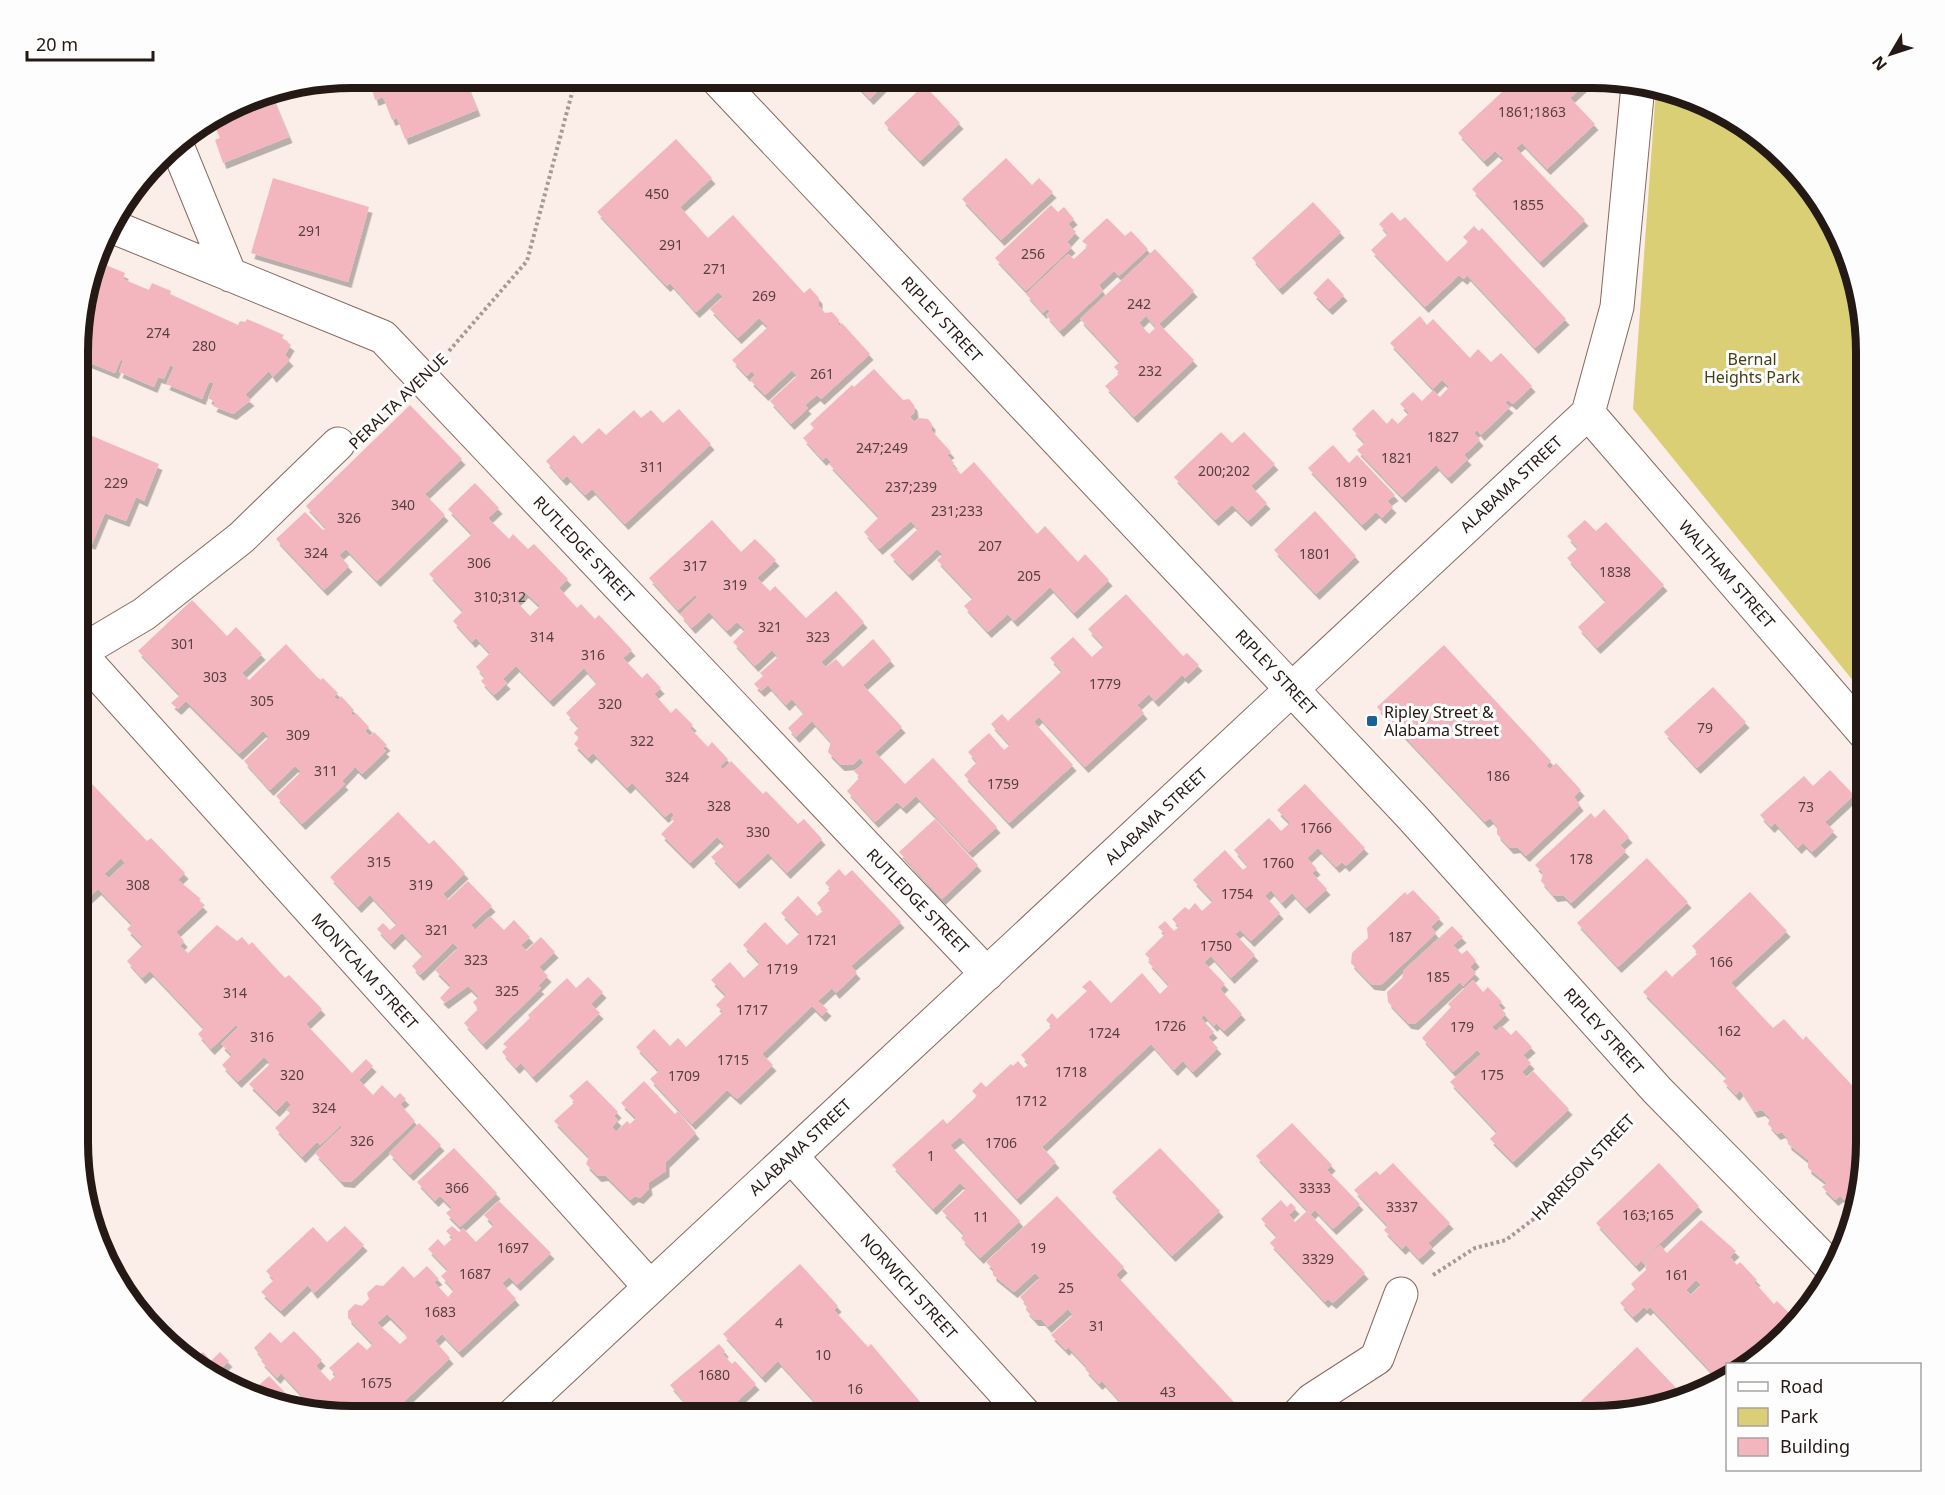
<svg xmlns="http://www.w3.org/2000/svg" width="1945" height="1495" viewBox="0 0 1945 1495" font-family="'Noto Sans',sans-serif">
  <defs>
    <filter id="shadow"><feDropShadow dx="3.5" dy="6" stdDeviation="0" flood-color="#0004"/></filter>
  </defs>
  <rect width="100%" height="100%" fill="#fbede8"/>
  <path fill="#dbcf76" d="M1656,89L1697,99L1773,146L1839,231L1867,352V698L1633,409Z"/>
  <path fill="#f3b6bf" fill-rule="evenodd" filter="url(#shadow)" d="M369,78H464L477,110L405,139L397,118L392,120L383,97L375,100Z
    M850,78H891L870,99Z
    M1516,79H1591L1570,98L1595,124L1547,169L1522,143L1516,148L1585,220L1540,262L1472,189L1504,159L1495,151L1484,161L1458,133Z
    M924,85L960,123L920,161L884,123Z
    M270,92L289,137L223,163L215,140L220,138L213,122L264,93Z
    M676,139L712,178L680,207L708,238L733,215L804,293L810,288L819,298V306L825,313L832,312L839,320V326L842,323L870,354L821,399L817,395L805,405L808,408L791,424L770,401L797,376L792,370L765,395L750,380L755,375L752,371L747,376L732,360L768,327L759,318L738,338L710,309L723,297L718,292L696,312L670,283L667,286L662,281L597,212Z
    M1006,158L1032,185L1039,178L1053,192L1001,240L962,199Z
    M273,178L369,207L348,282L251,253Z
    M1313,202L1341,232L1279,289L1252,258Z
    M1051,205L1058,212L1064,207L1074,219L1068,224L1076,232L1067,242L1072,247L1026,291L995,258Z
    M1392,212L1400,221L1405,217L1447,262L1468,242L1463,237L1474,226L1479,231L1482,228L1566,319L1535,348L1467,275L1464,279L1459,275L1425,307L1371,250L1388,234L1379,224Z
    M1107,218L1125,236L1131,231L1148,249L1119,276L1114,271L1099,285L1103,291L1060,331L1046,315L1050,311L1047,309L1043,313L1026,294L1068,254L1074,259L1088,246L1082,241Z
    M1155,249L1194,291L1159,324L1194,360L1134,417L1105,386L1120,373L1114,367L1120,362L1080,319ZM1146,316L1156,327L1149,334L1139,323Z
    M106,265L125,273L123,279L149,290L152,283L171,291L170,294L238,325L240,321L245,322L247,319L284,335L282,338L291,345L285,355L290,360L273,377L269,371L245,395L251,400L233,414L213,406L215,402L208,398L214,383L209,382L202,399L166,384L174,367L170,365L164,379L158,377L154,387L119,372L123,361L121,359L115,373L80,359V316L97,268L104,270Z
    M1328,278L1344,295L1329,309L1313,293Z
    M1420,316L1427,325L1433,319L1470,358L1478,349L1491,362L1501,353L1532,386L1513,404L1508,400L1505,403L1510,407L1481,435L1477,430L1474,433L1480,440L1464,455L1468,459L1448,478L1436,465L1402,497L1357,450L1365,443L1352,429L1373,409L1387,424L1392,418L1398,424L1409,413L1400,404L1413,392L1422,401L1433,390L1440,397L1449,387L1442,380L1433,389L1390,343Z
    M874,369L903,400L909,399L914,405L915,412L910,417L915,422L919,418L928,419L932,424L931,430L951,452L947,455L954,463L952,465L961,474L974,462L1037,534L1045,526L1078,562L1085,554L1109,580L1074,613L1050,587L1014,621L1008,614L988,632L964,606L973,598L937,560L943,555L937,549L909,575L890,555L918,529L911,521L879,549L864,532L879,517L829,464L831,462L826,457L823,460L803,438L814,428L810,424L852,385L854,387Z
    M410,405L462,459L425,494L445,515L377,581L346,549L339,555L349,566L324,590L276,539L305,512L323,530L326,528L306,506Z
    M679,409L711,444L625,524L592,489L585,495L567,476L563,480L546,461L574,435L582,444L599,428L606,435L634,410L641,418L651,410L663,423Z
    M1221,432L1232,443L1244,432L1275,464L1251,486L1267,503L1248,521L1232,505L1215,520L1174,477Z
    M92,436L159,464L144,501L136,497L126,521L105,513L92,544L85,541L80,555V466Z
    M1333,445L1349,463L1357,455L1395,495L1387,501L1393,507L1382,518L1376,512L1362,525L1308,468Z
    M475,483L499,508L488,518L509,539L513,534L528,549L534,544L568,579L559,588L577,608L581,604L595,619L599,615L632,650L623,658L642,678L647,673L661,688L654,694L671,713L676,708L693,725L690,728L708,747L712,742L728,759L720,767L723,769L731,761L763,794L766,791L798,824L804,819L822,839L787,873L768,853L736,883L711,857L725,845L717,837L690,863L661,834L674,821L671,819L674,815L671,812L665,817L632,783L627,788L593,753L588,758L574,744L579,738L574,733L579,727L566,713L597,683L584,668L550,701L516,666L503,679L507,683L494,695L481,681L485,677L476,667L490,653L476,638L472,642L453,621L463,611L429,574L472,534L448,509ZM525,592L540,606L530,616L516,601Z
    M1315,511L1356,556L1316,594L1274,550Z
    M712,520L741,552L755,539L776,560L757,578L770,591L775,586L806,618L836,591L864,622L821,662L826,667L836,659L843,667L873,639L891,660L863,685L902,727L875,752L905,784L933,758L997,827L969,852L916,796L903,808L897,802L875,822L847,791L860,777L854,771L864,763L860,758L854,764L841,765L828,752L831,742L812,721L796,737L788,728L804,713L792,699L786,705L768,685L761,691L754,684L763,676L760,673L778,657L772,650L755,666L733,642L745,630L737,622L727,631L709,612L692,628L680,614L697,597L695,595L678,610L649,578Z
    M1585,520L1596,531L1606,522L1664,585L1597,648L1578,627L1606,601L1567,558L1578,548L1567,536Z
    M1126,594L1183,656L1187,653L1199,665L1185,678L1182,675L1155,701L1149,694L1137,705L1144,713L1085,767L1039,717L1034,722L1073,765L1009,823L964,775L977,762L968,752L989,733L1004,750L1010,745L991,724L1002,714L1008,721L1062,671L1050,658L1073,637L1092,657L1104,646L1088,629Z
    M192,600L227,636L236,627L262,654L242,673L249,680L286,644L318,678L321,680L323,678L338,693L334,697L338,700L341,696L354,710L351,713L353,716L356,713L369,727L365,731L370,736L374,732L387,745L383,748L386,751L362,774L355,767L342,781L345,784L302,824L276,796L301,772L295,766L270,790L244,761L269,737L263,731L239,754L186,701L178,709L171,703L180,695L138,651Z
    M1444,645L1551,761L1546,766L1550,769L1556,763L1581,790L1574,797L1580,805L1526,856L1517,847L1510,848L1497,834V826L1490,818L1485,822L1377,707Z
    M1713,687L1746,722L1697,768L1664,732Z
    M1830,770L1854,795L1825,822L1834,831L1812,852L1803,843L1798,848L1775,823L1771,827L1760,815L1804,776L1813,786Z
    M92,784L147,841L151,838L185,873L178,880L201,899L199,901L204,906L176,932L184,941L180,946L188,953L217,925L237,941L242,937L249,945L252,942L285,978L289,975L322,1009L306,1024L352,1073L366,1059L373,1066L359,1080L373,1095L382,1085L395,1098L400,1093L406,1099L400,1104L415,1121L351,1182L341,1181L315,1153L342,1127L341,1125L320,1145L317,1142L302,1157L275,1128L290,1113L286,1110L291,1105L287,1100L276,1111L249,1084L270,1064L268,1061L264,1057L238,1082L222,1065L232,1055L221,1044L238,1027L236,1025L211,1049L198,1034L204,1028L150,971L142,978L127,961L143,945L127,929L132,924L98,889L79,906V796ZM121,858L125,863L109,878L104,874Z
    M1305,784L1365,848L1346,866L1342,862L1336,867L1318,848L1307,858L1317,869L1312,873L1327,889L1306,908L1292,893L1282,903L1271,890L1265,896L1280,913L1251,941L1240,930L1235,934L1255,955L1231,978L1211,956L1204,962L1225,984L1220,989L1242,1014L1224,1031L1216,1023L1214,1026L1204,1015L1201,1018L1214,1032L1208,1037L1218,1048L1193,1072L1183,1061L1174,1070L1151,1044L1042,1147L1056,1162L1017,1199L960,1137L950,1145L1020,1221L980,1258L961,1238L964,1234L942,1211L966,1189L960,1183L933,1209L892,1165L943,1119L947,1124L977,1096L972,1091L981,1082L986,1087L1011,1064L1013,1066L1018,1061L1024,1068L1029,1064L1021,1055L1052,1026L1046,1020L1052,1013L1057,1019L1087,991L1082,987L1090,980L1111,1003L1142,973L1160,994L1169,985L1148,962L1151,960L1145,954L1165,934L1158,927L1165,921L1174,931L1179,927L1172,919L1185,907L1189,910L1195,903L1202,911L1213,901L1193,880L1225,850L1243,870L1248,866L1234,850L1269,818L1281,831L1290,823L1277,810Z
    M1604,809L1629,837L1620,845L1626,851L1571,903L1563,895L1554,896L1541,881L1543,873L1535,865L1591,813L1595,818Z
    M398,812L429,844L434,840L465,873L443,894L448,900L468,881L492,906L471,925L475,930L490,916L504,930L514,920L530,937L521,945L526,951L541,937L555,952L539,967L548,976L538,986L541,988L483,1044L464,1023L478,1009L473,1002L479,997L468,986L445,1003L440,998L451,986L435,970L458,948L453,943L420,975L412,966L423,955L402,933L391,944L377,929L383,923L390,930L397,924L370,895L358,907L330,877Z
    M935,819L978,865L942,899L899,852Z
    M1647,858L1688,902L1618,967L1577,923Z
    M839,869L845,876L852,870L901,922L851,966L857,973L836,993L832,988L818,1001L828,1010L822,1016L812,1006L762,1054L773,1065L737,1099L727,1090L692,1124L650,1079L659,1071L636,1047L654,1029L670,1046L678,1038L686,1047L723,1012L716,1005L726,995L711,980L730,962L744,978L760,963L743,945L765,922L787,945L800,933L781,913L798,896L817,916L823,911L817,903L831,889L825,883Z
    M1413,890L1440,918L1431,927L1436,933L1381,985L1371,984L1351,963L1352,953L1368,938L1367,928L1405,892L1407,895Z
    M1750,892L1787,931L1731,983L1773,1028L1784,1019L1803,1040L1806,1036L1864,1098L1862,1101L1866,1106V1161L1861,1184L1844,1200L1840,1196L1835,1200L1822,1187L1827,1183L1808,1168V1160L1788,1144L1787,1138L1782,1132L1777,1134L1768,1124L1770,1118L1762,1110L1754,1112L1740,1090L1736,1095L1723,1081L1727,1078L1724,1074L1643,992L1666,970L1672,977L1698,953L1692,946Z
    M1452,926L1463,937L1453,945L1462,954L1467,950L1476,961L1470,967L1476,973L1463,986L1460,982L1415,1024L1408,1023L1388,1002L1387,992L1402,978L1404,970Z
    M588,977L603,992L591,1004L600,1013L533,1077L521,1063L516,1068L502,1052L507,1047L503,1044L530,1018L528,1015L567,978L576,988Z
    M1473,980L1483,992L1488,987L1502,1002L1498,1005L1506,1014L1492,1027L1496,1031L1502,1026L1511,1035L1516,1030L1532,1047L1523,1055L1531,1063L1522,1072L1527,1077L1533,1071L1569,1109L1513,1162L1490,1139L1497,1132L1450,1082L1481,1054L1477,1050L1453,1072L1422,1038L1451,1007L1448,1004Z
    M587,1080L618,1112L614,1116L618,1120L612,1127L616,1132L627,1121L630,1124L636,1118L621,1103L644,1081L675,1114L678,1111L696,1133L666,1162V1171L648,1183L649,1189L640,1198L635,1196L630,1200L605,1175L598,1176L586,1164L589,1157L554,1121L575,1102L569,1096Z
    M419,1123L441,1145L410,1175L389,1153Z
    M1292,1123L1332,1165L1327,1170L1360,1204L1333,1229L1315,1210L1311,1214L1256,1156Z
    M454,1148L497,1193L460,1227L446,1213L452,1208L440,1196L435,1201L417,1182Z
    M1160,1148L1220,1211L1172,1256L1112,1192Z
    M1393,1163L1450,1223L1428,1243L1432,1247L1419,1259L1406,1245L1402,1249L1384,1230L1388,1226L1354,1190L1376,1171L1380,1175Z
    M1659,1163L1699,1206L1636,1266L1596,1223Z
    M1057,1196L1124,1267L1116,1275L1246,1415L1245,1417H1128L1117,1405L1120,1401L1102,1381L1099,1384L1085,1369L1087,1367L1068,1347L1066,1350L1051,1335L1073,1315L1068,1309L1048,1327L1042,1320H1035L1026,1310L1027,1305L1020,1297L1040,1278L1035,1273L1014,1292L993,1275V1269L986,1262Z
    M1281,1200L1287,1207L1291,1203L1296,1208L1289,1215L1295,1222L1307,1211L1365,1273L1333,1303L1328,1299L1325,1302L1270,1243L1277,1236L1261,1219Z
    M499,1201L551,1253L517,1285L509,1277L502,1283L516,1299L459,1352L442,1334L435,1341L450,1358L389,1416H335L301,1409L308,1402L281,1373L277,1378L261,1361L263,1359L254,1348L270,1332L281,1343L294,1331L322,1360L316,1366L330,1381L336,1375L329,1368L358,1342L367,1350L373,1344L348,1318V1311L355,1304L362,1306L369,1299L367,1293L376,1285L383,1286L403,1266L414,1278L427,1266L439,1279L434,1282L448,1297L454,1290L441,1276L448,1270L428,1249L438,1239L444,1246L453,1238L446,1231L452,1226L459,1232L463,1228L476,1242L494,1225L484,1215ZM387,1314L402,1329L407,1338L400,1344L377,1323Z
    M1701,1220L1736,1251L1730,1257L1737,1265L1740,1262L1757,1280L1754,1282L1774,1304L1777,1301L1795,1319L1792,1323L1795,1326L1746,1364H1728V1378L1722,1383L1650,1307L1647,1310L1644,1307L1633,1317L1620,1303L1635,1289L1631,1284L1648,1268L1642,1262L1660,1245L1667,1253ZM1696,1280L1701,1285L1691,1295L1686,1290Z
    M345,1226L364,1245L314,1293L308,1285L281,1311L261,1292L274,1280L266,1271L313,1227L327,1242Z
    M103,1250L112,1260L107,1265L106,1264Z
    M800,1264L838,1306L834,1310L868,1347L871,1344L933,1417H829L778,1361L762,1377L723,1334Z
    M181,1340L193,1353L187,1359L172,1349Z
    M719,1344L725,1351L723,1354L732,1364L735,1361L756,1384L720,1417H667L684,1401L670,1385Z
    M1637,1347L1681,1393L1684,1390L1689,1395L1593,1417H1579L1583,1405L1580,1402Z
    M203,1352L211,1361L220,1352L229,1361L214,1375L192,1362Z
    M269,1376L300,1408L274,1402L258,1386Z"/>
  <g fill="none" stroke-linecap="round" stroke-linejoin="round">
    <g stroke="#86695f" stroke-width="35">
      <path id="minor" d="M716,78L1413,818L1657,1090L1833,1269
        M176,143L230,275
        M111,226L383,337L987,974
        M1588,413L1867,736
        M80,652L144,614L241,538L338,444
        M80,654L650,1287
        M791,1156L1027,1417
        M511,1417L1588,413L1617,307L1638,85
        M1296,1417L1312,1400L1377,1358L1401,1294"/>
    </g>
    <path stroke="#a79a96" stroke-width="4" stroke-dasharray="3 3" stroke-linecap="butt" d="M449,351L527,261L576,78
      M374,428L396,406
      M1433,1275L1475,1248L1506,1240L1535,1218L1631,1118"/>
    <use href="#minor" stroke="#fff" stroke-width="33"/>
  </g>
  <rect fill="#1a6296" stroke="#fdfdfd" stroke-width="2" x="1366" y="715" width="12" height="12" rx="3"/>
  <g text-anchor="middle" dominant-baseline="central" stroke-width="6" stroke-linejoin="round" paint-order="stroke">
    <g font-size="14" fill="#584040">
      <text x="1532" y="111">1861;1863</text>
      <text x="657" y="193">450</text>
      <text x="1528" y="204">1855</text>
      <text x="310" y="230">291</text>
      <text x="671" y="244">291</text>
      <text x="1033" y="253">256</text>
      <text x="715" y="268">271</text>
      <text x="764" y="295">269</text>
      <text x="1139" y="303">242</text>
      <text x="158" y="332">274</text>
      <text x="204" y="345">280</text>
      <text x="1150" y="370">232</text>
      <text x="822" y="373">261</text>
      <text x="1443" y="436">1827</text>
      <text x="882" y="447">247;249</text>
      <text x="1397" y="457">1821</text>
      <text x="652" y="466">311</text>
      <text x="1224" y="470">200;202</text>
      <text x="1351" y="481">1819</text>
      <text x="116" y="482">229</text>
      <text x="911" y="486">237;239</text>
      <text x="403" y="504">340</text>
      <text x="957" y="510">231;233</text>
      <text x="349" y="517">326</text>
      <text x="990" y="545">207</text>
      <text x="316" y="552">324</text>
      <text x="1315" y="553">1801</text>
      <text x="479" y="562">306</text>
      <text x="695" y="565">317</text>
      <text x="1615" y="571">1838</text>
      <text x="1029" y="575">205</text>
      <text x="735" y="584">319</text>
      <text x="500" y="596">310;312</text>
      <text x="770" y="626">321</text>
      <text x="542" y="636">314</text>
      <text x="818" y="636">323</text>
      <text x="183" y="643">301</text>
      <text x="593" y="654">316</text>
      <text x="215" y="676">303</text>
      <text x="1105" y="683">1779</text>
      <text x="262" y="700">305</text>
      <text x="610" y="703">320</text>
      <text x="1705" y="727">79</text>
      <text x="298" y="734">309</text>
      <text x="642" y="740">322</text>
      <text x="326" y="770">311</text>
      <text x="1498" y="775">186</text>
      <text x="677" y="776">324</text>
      <text x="1003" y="783">1759</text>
      <text x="719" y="805">328</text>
      <text x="1806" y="806">73</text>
      <text x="1316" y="827">1766</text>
      <text x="758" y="831">330</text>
      <text x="1581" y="858">178</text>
      <text x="379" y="861">315</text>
      <text x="1278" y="862">1760</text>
      <text x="138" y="884">308</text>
      <text x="421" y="884">319</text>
      <text x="1237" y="893">1754</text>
      <text x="437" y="929">321</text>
      <text x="1400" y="936">187</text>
      <text x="822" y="939">1721</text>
      <text x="1216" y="945">1750</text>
      <text x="476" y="959">323</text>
      <text x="1721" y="961">166</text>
      <text x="782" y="968">1719</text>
      <text x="1438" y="976">185</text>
      <text x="507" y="990">325</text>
      <text x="235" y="992">314</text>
      <text x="752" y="1009">1717</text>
      <text x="1170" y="1025">1726</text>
      <text x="1462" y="1026">179</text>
      <text x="1729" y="1030">162</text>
      <text x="1104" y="1032">1724</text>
      <text x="262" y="1036">316</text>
      <text x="733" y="1059">1715</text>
      <text x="1071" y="1071">1718</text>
      <text x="292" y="1074">320</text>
      <text x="1492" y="1074">175</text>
      <text x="684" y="1075">1709</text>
      <text x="1031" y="1100">1712</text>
      <text x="324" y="1107">324</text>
      <text x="362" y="1140">326</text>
      <text x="1001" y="1142">1706</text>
      <text x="931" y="1155">1</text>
      <text x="457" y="1187">366</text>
      <text x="1315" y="1187">3333</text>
      <text x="1402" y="1206">3337</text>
      <text x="1648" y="1214">163;165</text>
      <text x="981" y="1216">11</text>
      <text x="513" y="1247">1697</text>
      <text x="1038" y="1247">19</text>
      <text x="1318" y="1258">3329</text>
      <text x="475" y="1273">1687</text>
      <text x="1677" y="1274">161</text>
      <text x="1066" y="1287">25</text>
      <text x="440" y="1311">1683</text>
      <text x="779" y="1322">4</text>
      <text x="1097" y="1325">31</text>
      <text x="823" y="1354">10</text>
      <text x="714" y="1374">1680</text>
      <text x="376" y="1382">1675</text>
      <text x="855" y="1388">16</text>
      <text x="1168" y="1391">43</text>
    </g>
    <g font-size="16" fill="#251915" stroke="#fdfdfd">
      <text transform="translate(942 319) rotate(47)">RIPLEY STREET</text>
      <text transform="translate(398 401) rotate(-44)">PERALTA AVENUE</text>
      <text transform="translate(1511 484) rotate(-43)">ALABAMA STREET</text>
      <text transform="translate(584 549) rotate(47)">RUTLEDGE STREET</text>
      <text transform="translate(1727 574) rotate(49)">WALTHAM STREET</text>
      <text transform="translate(1276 672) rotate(47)">RIPLEY STREET</text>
      <text transform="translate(1156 816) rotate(-43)">ALABAMA STREET</text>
      <text transform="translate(918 901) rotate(46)">RUTLEDGE STREET</text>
      <text transform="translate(365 971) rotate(48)">MONTCALM STREET</text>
      <text transform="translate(1604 1031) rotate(48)">RIPLEY STREET</text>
      <text transform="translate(800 1147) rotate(-43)">ALABAMA STREET</text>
      <text transform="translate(1583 1167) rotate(-46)">HARRISON STREET</text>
      <text transform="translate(909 1286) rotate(48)">NORWICH STREET</text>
    </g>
    <g font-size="16" fill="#443e15" stroke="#fdfdfd">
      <text x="1752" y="359">Bernal<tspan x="1752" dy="18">Heights Park</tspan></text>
    </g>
    <g font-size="16" fill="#251915" stroke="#fdfdfd" text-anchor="start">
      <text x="1384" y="712">Ripley Street &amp;<tspan x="1384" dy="18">Alabama Street</tspan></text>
    </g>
  </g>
  <path d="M0 0H1945V1495H0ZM352 88H1592A264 264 0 0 1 1856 352V1142A264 264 0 0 1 1592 1406H352A264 264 0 0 1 88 1142V352A264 264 0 0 1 352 88Z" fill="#fdfdfd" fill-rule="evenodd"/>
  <path fill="none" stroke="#251915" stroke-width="8" d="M352 88H1592A264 264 0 0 1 1856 352V1142A264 264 0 0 1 1592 1406H352A264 264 0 0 1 88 1142V352A264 264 0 0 1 352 88Z"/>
  <rect x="1726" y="1363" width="195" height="108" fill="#fdfdfd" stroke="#a7a2a0" stroke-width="1.5"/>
  <rect x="1738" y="1382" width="30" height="9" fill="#ffffff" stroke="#a7a2a0" stroke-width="1.5"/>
  <text x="1780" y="1393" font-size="18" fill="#251915">Road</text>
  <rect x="1738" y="1408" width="30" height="18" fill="#dbcf76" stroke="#a7a2a0" stroke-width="1.5"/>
  <text x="1780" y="1423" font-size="18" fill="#251915">Park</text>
  <rect x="1738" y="1438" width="30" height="18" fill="#f3b6bf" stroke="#a7a2a0" stroke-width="1.5"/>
  <text x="1780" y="1453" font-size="18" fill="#251915">Building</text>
  <g transform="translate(1891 54) rotate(231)" stroke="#fdfdfd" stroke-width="4.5" paint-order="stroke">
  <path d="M0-4.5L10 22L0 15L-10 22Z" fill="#251915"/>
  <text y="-9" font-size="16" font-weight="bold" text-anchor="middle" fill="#251915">N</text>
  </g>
  <path d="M27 51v9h126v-9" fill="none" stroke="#251915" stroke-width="3"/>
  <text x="36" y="51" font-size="18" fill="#251915" stroke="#fdfdfd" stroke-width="4.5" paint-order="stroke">20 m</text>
</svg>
